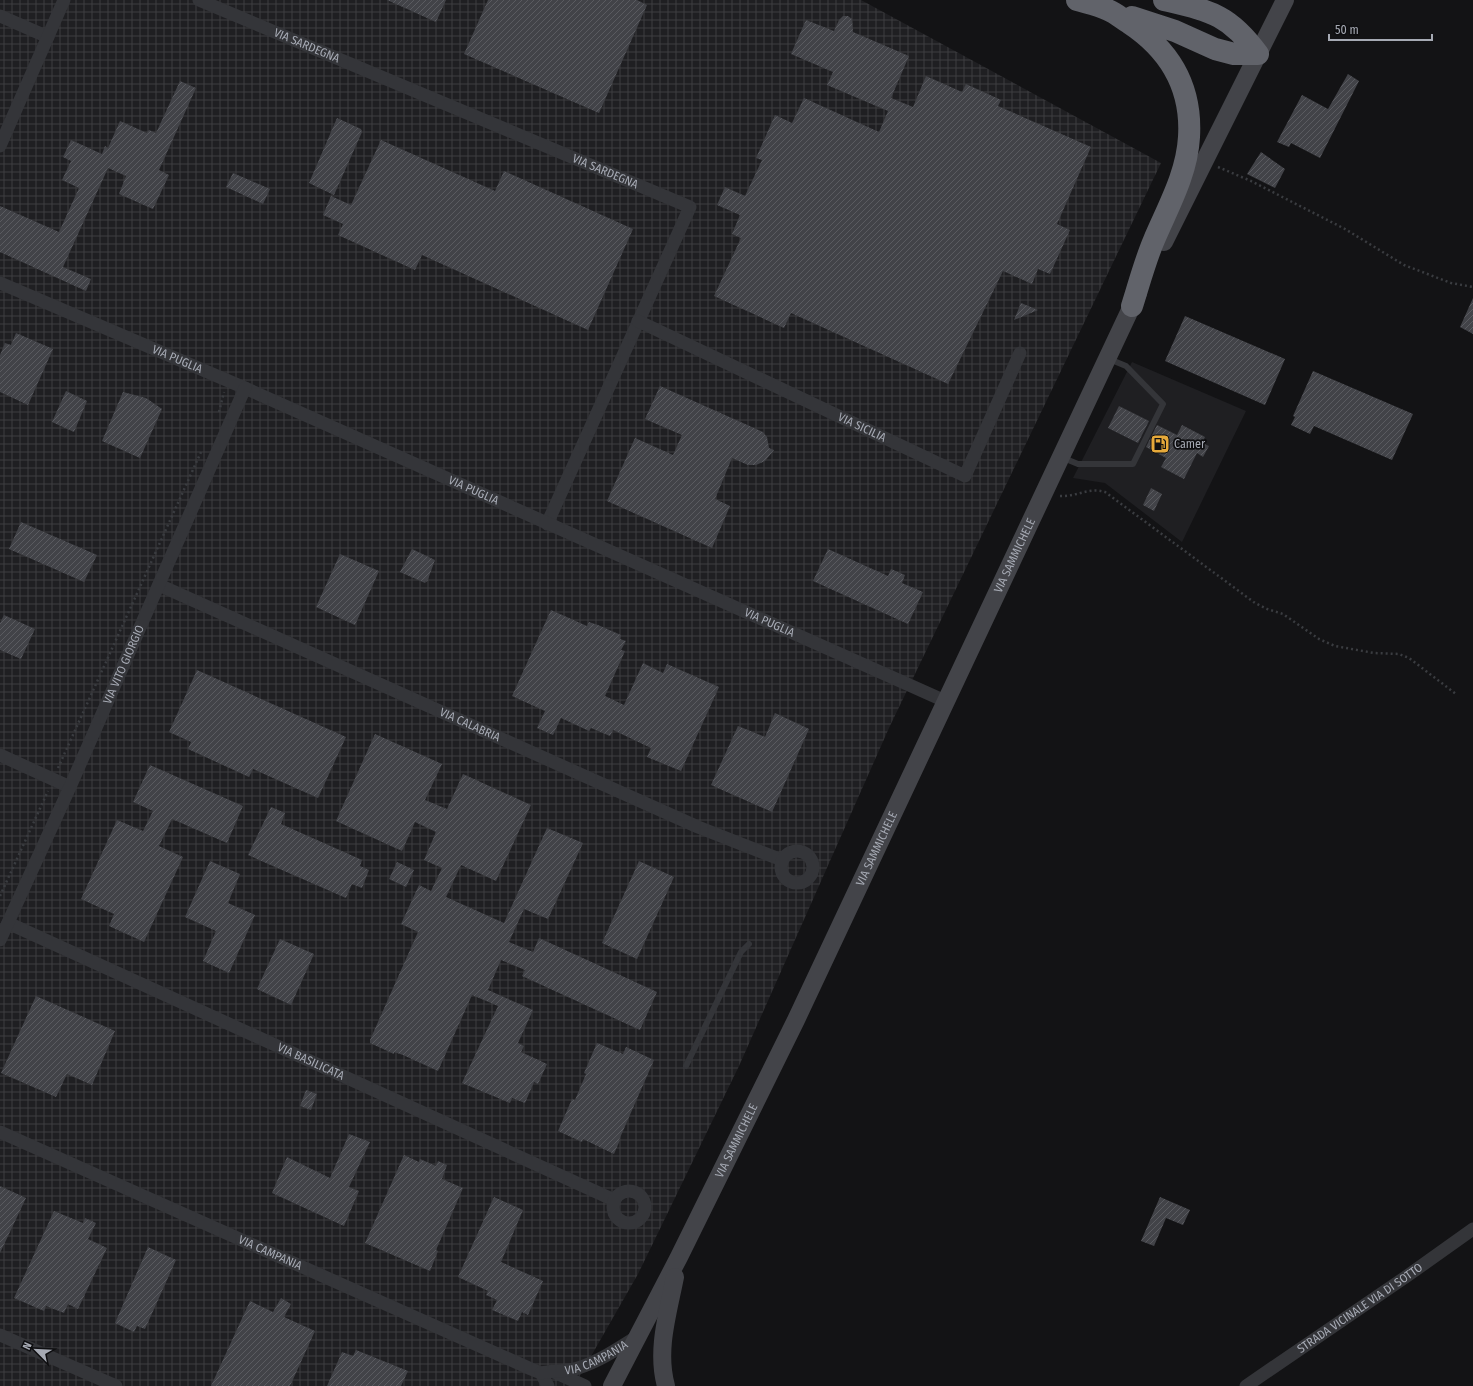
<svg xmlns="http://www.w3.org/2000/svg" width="1473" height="1386" viewBox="0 0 1473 1386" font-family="'Fira Sans Condensed',sans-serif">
  <defs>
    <pattern id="industrial-grid" width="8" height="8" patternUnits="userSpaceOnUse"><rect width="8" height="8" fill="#1f1f22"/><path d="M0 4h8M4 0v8" fill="none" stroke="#3d3d40"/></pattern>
    <pattern id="building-hatch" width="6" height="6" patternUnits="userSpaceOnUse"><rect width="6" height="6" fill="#424348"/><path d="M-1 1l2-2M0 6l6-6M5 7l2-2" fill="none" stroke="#5a5b60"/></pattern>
  </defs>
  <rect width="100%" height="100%" fill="#131315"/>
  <path fill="#1f1f22" d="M1132,362L1246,411L1182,542L1105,483L1073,478Z"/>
  <path fill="url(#industrial-grid)" d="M0,0H861L1161,163L889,728L739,1066L638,1274L574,1386H0Z"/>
  <path fill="url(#building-hatch)" d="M387,0H446L436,22Z
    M488,0H637L647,5L599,113L464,54Z
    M843,16H848L852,19L853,32L909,56L891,98L913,107L926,76L962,92L966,84L1001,100L998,106L1091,147L1057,224L1070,230L1050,274L1038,269L1032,284L1003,271L948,384L791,313L784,328L714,296L741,238L732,234L740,215L717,205L725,187L745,196L762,160L756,158L775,115L792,123L804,98L879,132L888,111L827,85L833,72L791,54L806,20L834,31L839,20Z
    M1348,74L1359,81L1320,158L1291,143L1289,147L1277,142L1302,95L1328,109Z
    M180,81L196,88L159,170L169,175L153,209L119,194L126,176L108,168L63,267L91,279L86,291L0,252V206L59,232L79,188L62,180L71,161L63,157L71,140L102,154L105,146L108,148L120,121L147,133L149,130L156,133Z
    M337,118L361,129L362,132L334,195L309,183Z
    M381,140L495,191L504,171L633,229L588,330L422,255L415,270L338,235L343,224L323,215L331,196L351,205Z
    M1261,152L1285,169L1275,188L1247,174Z
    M233,173L270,189L263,204L226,187Z
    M1473,298V334L1460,327Z
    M1021,303L1038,310L1014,320Z
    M1185,316L1285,359L1265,405L1165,361Z
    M16,333L53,349L28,405L0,392V355L5,343L11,345Z
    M1313,371L1413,414L1392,460L1314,426L1310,434L1291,425L1295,417L1293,416Z
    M660,386L763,432L767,437L769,448L774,450L765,461L756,465H748L732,458L715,499L730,506L712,548L607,501L635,438L673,455L682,435L645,419Z
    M66,391L87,401L74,432L52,422Z
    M123,392L146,398L162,409L140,458L102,441Z
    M1119,406L1149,421L1138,443L1108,428Z
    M1157,425L1177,435L1182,425L1205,437L1202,443L1209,446L1203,457L1197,453L1184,479L1161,467L1166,458L1146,447Z
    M1151,488L1162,494L1154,511L1143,505Z
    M21,522L97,555L84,582L9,549Z
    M412,549L435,560L427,582L426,581L425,583L400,572Z
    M828,549L888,576L891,569L905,575L902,583L923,592L908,624L813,581Z
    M340,554L379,571L355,625L316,607Z
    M551,610L587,626L589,622L598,625L621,635L620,639L626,641L621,650L625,651L605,696L624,705L643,663L663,673L667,664L719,687L681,771L647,757L651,748L613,730L610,736L591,728L589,731L561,718L553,735L537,728L545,711L512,696Z
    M4,615L35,629L21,659L0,650V623Z
    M197,670L346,737L318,798L253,769L249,777L188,749L191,742L169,732Z
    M775,713L809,729L772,812L711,785L738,726L765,737Z
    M375,734L442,764L425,800L447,809L463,774L531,805L496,881L461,865L446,897L504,923L547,828L583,843L548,919L524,909L509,942L533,952L539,938L657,992L640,1030L522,976L525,970L501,960L488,990L533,1010L518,1043L524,1046L521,1052L547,1064L538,1084L534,1082L525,1103L512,1098L510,1103L462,1083L498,1006L472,995L438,1071L403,1055L394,1052V1054L370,1043V1040L418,932L401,924L419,885L431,891L442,868L424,860L436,832L415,822L402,851L336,821Z
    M150,765L243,806L227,843L172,819L159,846L183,857L144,942L109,926L114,914L81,899L117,820L143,831L153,811L133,802Z
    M271,807L285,813L281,824L362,860L360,866L369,870L362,888L352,884L346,898L248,855Z
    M210,861L240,874L228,903L255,915L229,973L203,961L216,931L185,917Z
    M639,861L674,877L637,959L602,943Z
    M397,862L414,870L406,887L389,879Z
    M280,939L314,954L291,1005L257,989Z
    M36,996L115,1031L92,1085L67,1074L56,1097L1,1073Z
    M597,1043L623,1054L626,1047L654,1060L619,1140H620L614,1154L583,1139L582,1142L558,1131L572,1099L575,1100L586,1074L584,1073Z
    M306,1090L317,1094L311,1110L300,1106Z
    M349,1134L370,1142L349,1187L359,1191L344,1226L272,1193L287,1157L330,1178Z
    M404,1155L419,1162L420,1159L436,1166L438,1161L447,1165L442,1179L463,1188L436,1250L438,1251L430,1271L365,1243Z
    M0,1186L26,1198L0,1253Z
    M494,1197L523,1210L501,1262L543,1281L528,1315L522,1312L518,1321L492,1310L497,1300L486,1295L488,1291L458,1277Z
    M1160,1197L1190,1210L1183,1225L1166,1218L1154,1246L1141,1241Z
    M54,1211L83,1223L85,1218L96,1223L88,1239L107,1248L78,1309L68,1304L64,1313L46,1306L44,1311L14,1298Z
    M148,1247L176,1260L145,1329L137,1326L134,1332L115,1323Z
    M281,1298L291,1304L284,1317L315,1331L290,1386H211L250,1301L273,1312Z
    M356,1350L408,1371L401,1386H327L342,1352L353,1356Z"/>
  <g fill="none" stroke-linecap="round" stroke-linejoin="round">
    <path stroke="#3a3c40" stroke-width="2.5" stroke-dasharray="2 3" stroke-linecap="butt" d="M1218,167L1251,181L1345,229L1404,265L1451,283L1473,287
      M219,412L224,392
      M1060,496C1076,497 1089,487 1105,492L1255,603L1267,609L1283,614L1319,639L1335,646L1374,653L1399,654L1409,658L1456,694
      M58,768L201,452
      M0,896L48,791"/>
    <path stroke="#343539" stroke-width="6" d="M1061,457L1078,464H1133L1163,404L1126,366L1109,359
      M686,1066L741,952L749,944"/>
    <g stroke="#343539" stroke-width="13">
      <path id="s1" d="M199,0L690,207L547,524"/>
      <path d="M0,16L48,37"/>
      <path d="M0,146L64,0"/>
      <path id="s2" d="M0,283L245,388L945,701"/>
      <path id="s3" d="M638,321L965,476L1020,353"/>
      <path id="s4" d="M159,585L698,827L782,860"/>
      <path d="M0,755L70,787"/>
      <circle cx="797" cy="867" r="16"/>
      <path id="s5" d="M8,923L614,1200"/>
      <path id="s6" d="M0,940L70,787L245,388"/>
      <path id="s7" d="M0,1132L531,1369L541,1373L548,1386"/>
      <circle cx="629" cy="1207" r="16"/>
      <path d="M0,1335L116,1386"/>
      <path d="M552,1371L585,1386"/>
      <path id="s8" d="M541,1373C553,1370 566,1372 578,1368C600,1361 619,1348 638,1336"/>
      <path id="s9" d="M1246,1386L1407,1276L1473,1229"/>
    </g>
    <g stroke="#434449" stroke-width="18">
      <path d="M1164,242L1285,0"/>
      <path id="s10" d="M612,1386L679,1257L796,1020L1138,293"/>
      <path d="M666,1386C656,1350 668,1313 675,1277"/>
    </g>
    <path stroke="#61636a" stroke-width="22" d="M1077,0C1087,3 1098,5 1108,10C1116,13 1122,19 1129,23C1170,50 1192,87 1189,137C1187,174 1168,207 1154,240C1145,261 1139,284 1132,306
      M1164,0C1210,11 1229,14 1258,54
      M1132,17L1175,31L1215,49L1234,54H1258"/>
  </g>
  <defs>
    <symbol id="fuel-square" viewBox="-11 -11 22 22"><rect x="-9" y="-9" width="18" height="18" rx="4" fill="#e6a93a" stroke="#0e0e10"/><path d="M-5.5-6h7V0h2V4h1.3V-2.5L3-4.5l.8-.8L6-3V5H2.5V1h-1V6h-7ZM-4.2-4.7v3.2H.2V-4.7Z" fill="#111"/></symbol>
  </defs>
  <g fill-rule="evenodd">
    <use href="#fuel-square" x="1149" y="433" width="22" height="22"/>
  </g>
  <g text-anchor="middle" stroke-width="3.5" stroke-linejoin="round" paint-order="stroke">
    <g font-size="12" fill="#a6aab4" stroke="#0e0e10">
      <text dy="4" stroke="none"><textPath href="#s1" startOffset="117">VIA SARDEGNA</textPath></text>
      <text dy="4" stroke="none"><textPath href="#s1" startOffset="441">VIA SARDEGNA</textPath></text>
      <text dy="4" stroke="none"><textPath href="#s2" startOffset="193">VIA PUGLIA</textPath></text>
      <text dy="4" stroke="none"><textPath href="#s3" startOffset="248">VIA SICILIA</textPath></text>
      <text dy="4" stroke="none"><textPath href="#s2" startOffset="517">VIA PUGLIA</textPath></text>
      <text dy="4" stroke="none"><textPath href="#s10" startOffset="923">VIA SAMMICHELE</textPath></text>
      <text dy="4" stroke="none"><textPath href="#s2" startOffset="841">VIA PUGLIA</textPath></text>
      <text dy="4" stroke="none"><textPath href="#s6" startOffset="302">VIA VITO GIORGIO</textPath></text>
      <text dy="4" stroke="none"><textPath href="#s4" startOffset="341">VIA CALABRIA</textPath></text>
      <text dy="4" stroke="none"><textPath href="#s10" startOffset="599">VIA SAMMICHELE</textPath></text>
      <text dy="4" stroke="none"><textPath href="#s5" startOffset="333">VIA BASILICATA</textPath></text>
      <text dy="4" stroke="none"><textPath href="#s10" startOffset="275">VIA SAMMICHELE</textPath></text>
      <text dy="4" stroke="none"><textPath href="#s7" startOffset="296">VIA CAMPANIA</textPath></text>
      <text dy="4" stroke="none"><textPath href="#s9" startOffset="138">STRADA VICINALE VIA DI SOTTO</textPath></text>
      <text dy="4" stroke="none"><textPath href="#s8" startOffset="58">VIA CAMPANIA</textPath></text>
    </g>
    <g font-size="12" fill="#a6aab4" stroke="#0e0e10" text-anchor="start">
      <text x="1174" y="448">Camer</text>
    </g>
  </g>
  <g transform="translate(36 1350) rotate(294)" stroke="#0e0e10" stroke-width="3" paint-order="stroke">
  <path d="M0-3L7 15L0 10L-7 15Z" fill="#a6aab4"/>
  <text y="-6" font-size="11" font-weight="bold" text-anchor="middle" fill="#a6aab4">N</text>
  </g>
  <path d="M1329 34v6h103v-6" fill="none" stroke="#a6aab4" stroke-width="2"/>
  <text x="1335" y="34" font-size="12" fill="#a6aab4" stroke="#0e0e10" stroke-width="3" paint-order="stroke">50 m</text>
</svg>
